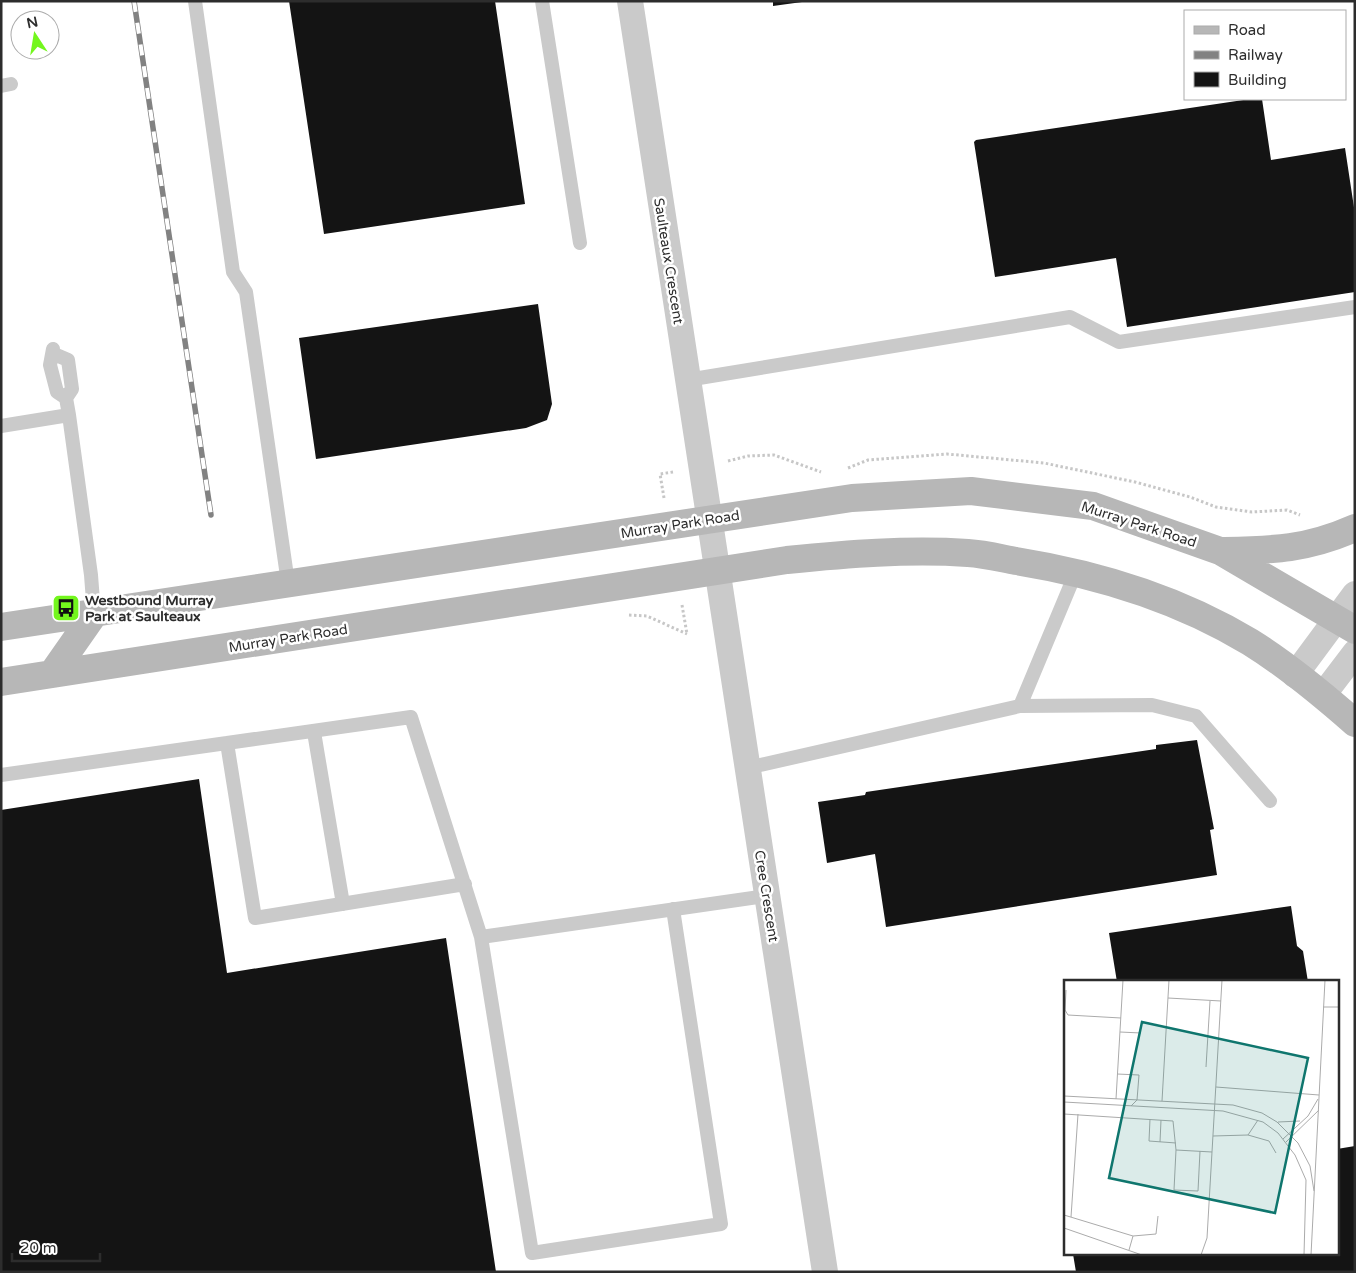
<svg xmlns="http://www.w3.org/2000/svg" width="1356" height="1273" viewBox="0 0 1356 1273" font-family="'Varela Round',sans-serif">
  <rect width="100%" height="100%" fill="#fff"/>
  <path fill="#141414" d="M289,1H495L525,204L324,234Z
    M773,1H802V2L773,6Z
    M1250,99H1262L1271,160L1345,148L1355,214V292L1127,327L1116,258L995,277L974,142L976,140Z
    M538,304L552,404L547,420L526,428L316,459L299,338Z
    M1197,740L1214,829L1210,830L1217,875L886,927L875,854L827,863L818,802L865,795L866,792L1156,749V745Z
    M199,779L227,973L446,938L496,1272H1V810Z
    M1291,906L1297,946L1303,951L1308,982H1117L1109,933Z
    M1355,1146V1272H1076L1073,1254H1337V1149Z"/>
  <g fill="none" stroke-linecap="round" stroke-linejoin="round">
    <path stroke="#c7c7c7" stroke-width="3" stroke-dasharray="2.5 2.5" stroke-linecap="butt" d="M728,461L748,456L774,455L821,472
      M848,468L868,460L947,454L1044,463L1135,482L1190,497L1216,507L1252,512L1287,510L1300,515
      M664,498L660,474L673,472
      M682,605L687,634
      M629,615L647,616L687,634"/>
    <path stroke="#cacaca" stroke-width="14" d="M195,1L233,272L246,292L288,583
      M542,1L580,243
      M1,86L11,84
      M53,349L50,365L57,392L66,398L69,415
      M54,354L68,360L72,389L66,398
      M687,380L1070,317L1119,342L1355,307
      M1,426L69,415L91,575L94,614
      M1020,706L1152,705L1196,716L1270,801
      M314,732L343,904
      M227,743L255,918L465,884
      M747,768L1020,706L1076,572
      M1,775L411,717L481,937L532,1253L721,1224L673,909
      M481,937L766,896"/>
    <path stroke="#cacaca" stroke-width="26" d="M630,1L825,1272
      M1295,675L1355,594
      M1323,695L1355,653"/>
    <path stroke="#b7b7b7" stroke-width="28" d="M1220,551C1272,550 1305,550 1355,528
      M1,627L852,498L971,491L1093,506L1220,551L1355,630
      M52,674L94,614
      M1,682L787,560C847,554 907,549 968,553C984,554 1000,558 1016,561C1097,574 1179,599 1250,642C1287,665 1322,694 1355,723"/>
    <defs>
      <path id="rail" d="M134,1L211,515"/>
    </defs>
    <use href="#rail" stroke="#828282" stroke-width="5.5"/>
    <use href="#rail" stroke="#fff" stroke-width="4" stroke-dasharray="11" stroke-linecap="butt"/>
  </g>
  <defs>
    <symbol id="bus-square" viewBox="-11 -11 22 22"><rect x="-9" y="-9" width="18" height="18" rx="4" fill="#73f61d" stroke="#fff"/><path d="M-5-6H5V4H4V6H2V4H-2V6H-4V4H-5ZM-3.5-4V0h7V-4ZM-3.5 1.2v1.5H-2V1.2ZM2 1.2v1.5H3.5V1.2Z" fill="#111"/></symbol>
  </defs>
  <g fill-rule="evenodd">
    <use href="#bus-square" x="50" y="592" width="32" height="32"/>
  </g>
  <g text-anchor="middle" stroke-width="5" stroke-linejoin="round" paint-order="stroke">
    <g font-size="14" fill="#2d2d2d" stroke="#fff">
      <text transform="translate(669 261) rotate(81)" y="5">Saulteaux Crescent</text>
      <text transform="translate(680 524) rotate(-9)" y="5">Murray Park Road</text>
      <text transform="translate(1139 524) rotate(18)" y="5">Murray Park Road</text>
      <text transform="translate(288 638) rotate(-9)" y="5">Murray Park Road</text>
      <text transform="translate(767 896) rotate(81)" y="5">Cree Crescent</text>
    </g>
    <g font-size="14" font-weight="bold" fill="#2d2d2d" stroke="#fff" text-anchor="start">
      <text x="85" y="605">Westbound Murray<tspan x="85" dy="16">Park at Saulteaux</tspan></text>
    </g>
  </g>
  <g transform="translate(1064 980)">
    <rect width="275" height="275" fill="#fff"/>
    <path fill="none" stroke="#ababab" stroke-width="1" d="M2,10L1,30L4,35L57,38M104,18L157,21M259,27H275M56,52L77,53M142,87L146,21M53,94L75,95L73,120L67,126M152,107L255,115M0,116L169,125L198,133L213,142L234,163L246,186L250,211M52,119L59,0M98,121L105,0M0,122L159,131L199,142L214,153L231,175L242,200L240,275M0,134L109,141L112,170L110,210L134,211L136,171M86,139L85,161L112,163M214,142L236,141M184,155L205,161L212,173M149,156L184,155L194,140M219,159L244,136L254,119M96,162L97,140M222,162L255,130M112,170L148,172M0,235L69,256L65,270M7,237L14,134M0,248L78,275M69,256L92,254L94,236M137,275L143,258L158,0M247,275L261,0"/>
    <path fill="#0f766e" fill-opacity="0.15" stroke="#0f766e" stroke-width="2.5" d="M78,42L244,78L211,233L45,198Z"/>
    <rect width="275" height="275" fill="none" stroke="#2d2d2d" stroke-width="2.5"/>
  </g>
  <rect width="1356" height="1273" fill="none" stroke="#2d2d2d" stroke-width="5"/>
  <rect x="1184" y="10" width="162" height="90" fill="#ffffff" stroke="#ababab"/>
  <rect x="1194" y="26" width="25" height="8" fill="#b7b7b7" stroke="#ababab"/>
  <text x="1228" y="35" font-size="15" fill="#2d2d2d">Road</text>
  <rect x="1194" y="51" width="25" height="8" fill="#828282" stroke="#ababab"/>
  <text x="1228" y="60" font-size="15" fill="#2d2d2d">Railway</text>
  <rect x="1194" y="72" width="25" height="15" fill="#141414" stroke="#ababab"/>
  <text x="1228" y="85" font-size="15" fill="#2d2d2d">Building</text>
  <g transform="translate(35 35) rotate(348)"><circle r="24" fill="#ffffff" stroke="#ababab"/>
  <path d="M0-4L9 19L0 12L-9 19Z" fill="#73f61d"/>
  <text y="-8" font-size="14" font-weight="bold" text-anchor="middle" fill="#2d2d2d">N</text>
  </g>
  <path d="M12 1253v8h88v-8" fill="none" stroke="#2d2d2d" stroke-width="2.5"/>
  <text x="20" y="1253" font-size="15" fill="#2d2d2d" stroke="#ffffff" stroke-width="4" paint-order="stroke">20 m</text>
</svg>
